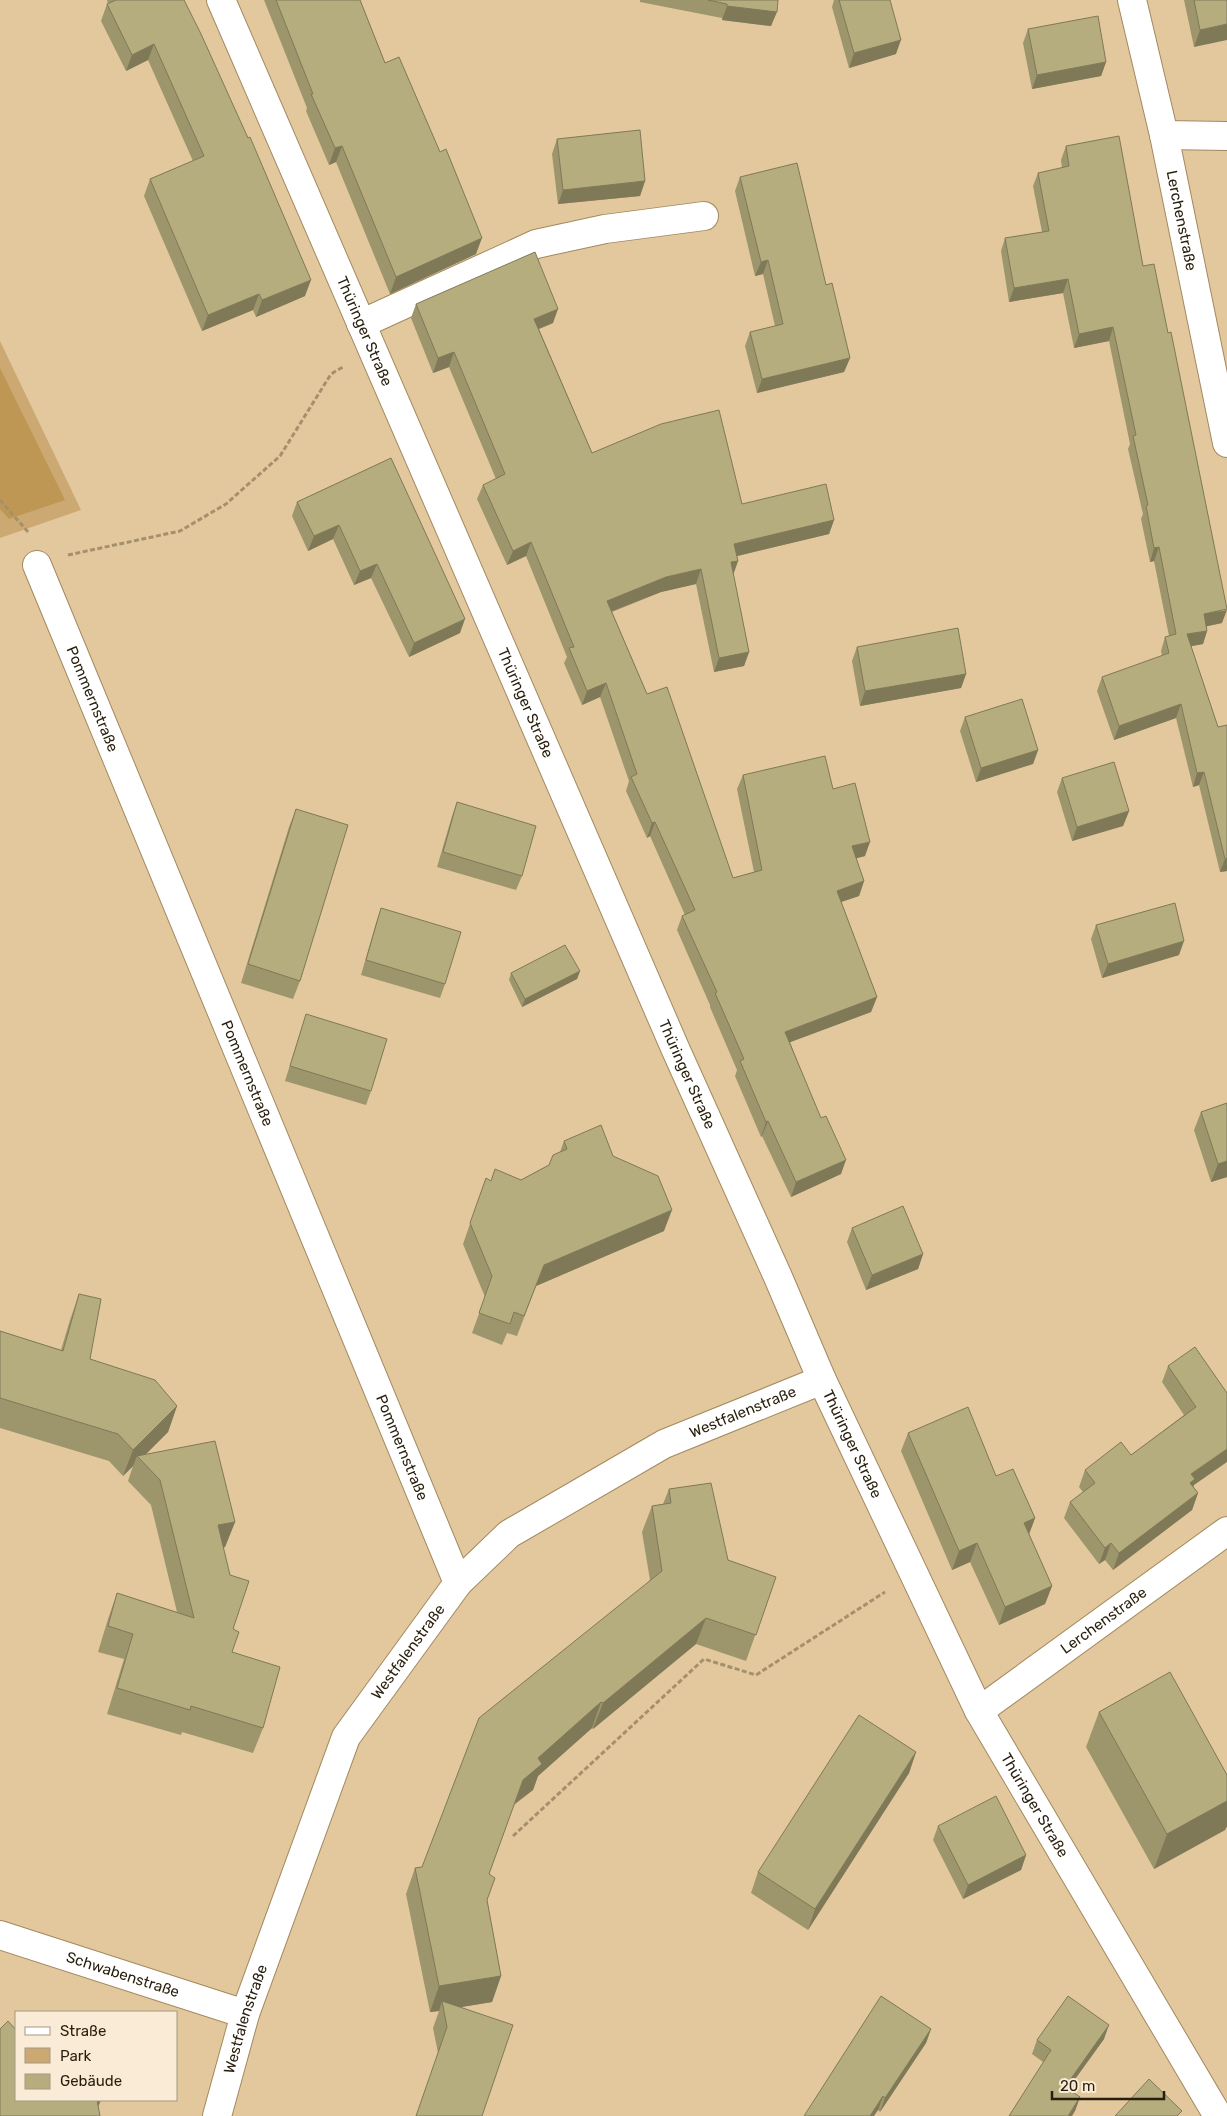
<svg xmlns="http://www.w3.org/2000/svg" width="1227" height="2116" viewBox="0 0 1227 2116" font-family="Rubik,sans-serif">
  <rect width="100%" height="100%" fill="#e3c89d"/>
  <path fill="#cca972" d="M0,341L81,510L0,538Z"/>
  <path fill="#bf9754" d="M0,368L65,500L9,519L0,509Z"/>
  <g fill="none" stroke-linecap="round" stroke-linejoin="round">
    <defs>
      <g id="minor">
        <path id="s1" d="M221,0L675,1048L778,1277L822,1380L979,1711L1218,2116"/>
        <path id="s2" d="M1132,0L1164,135L1227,443"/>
        <path d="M1164,135L1227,136"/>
        <path d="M361,324L536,244L605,229L704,216"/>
        <path id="s3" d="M37,565L458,1583"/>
        <path id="s4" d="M979,1711L1227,1531"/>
        <path id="s5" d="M0,1935L245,2014"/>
        <path id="s6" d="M217,2116L245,2014L346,1737L458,1583L509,1534L664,1444L822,1380"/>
      </g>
    </defs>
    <use href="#minor" stroke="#a38960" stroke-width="30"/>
    <path stroke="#a5906d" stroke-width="3" stroke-dasharray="5 2.5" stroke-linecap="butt" d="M0,500L29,533
      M68,555L180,531L226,504L280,456L331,374L343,367
      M513,1836L704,1659L756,1675L885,1592"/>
    <use href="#minor" stroke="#fff" stroke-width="28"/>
  </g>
  <path fill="#9d956c" d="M107,0H184L305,296L256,317L253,310L202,331L144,196L150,179L193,161L148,60L126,71L101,21L107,4H108Z
    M264,0H360L385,63L476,254L390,294L336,162L329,165L306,111L307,108L278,35Z
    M640,0H778L771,26L722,20V18L640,2Z
    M834,0H890L896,54L849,68L832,7Z
    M1184,0H1227L1194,47Z
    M1028,29L1106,62L1101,76L1032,89L1023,43Z
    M557,139L645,181L640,196L558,204L552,154Z
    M1066,146L1143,266L1222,623L1207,626V631L1203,644L1191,646L1218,727L1227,725V871L1220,872L1199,785L1193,787L1176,718L1114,740L1097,691L1102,677L1162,656L1161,651L1165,637L1169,636L1154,561L1150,562L1141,519L1143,514L1128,449L1130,444L1109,341L1074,348L1063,293L1009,302L1001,251L1005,238L1042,232L1033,186L1038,173L1062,168L1061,160Z
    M740,177L826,285L850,358L844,372L757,393L745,346L750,332L775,326L763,274L755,276L735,191Z
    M416,304L553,323L539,329L592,453L742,504L834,520L829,534L737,556L738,561L733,575L749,652L744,666L714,672L696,584L661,592L612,612L647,694L733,878L754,872L737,789L743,775L833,789L865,856L856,858L864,881L859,896L841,902L877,997L871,1012L790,1042L841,1174L791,1197L762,1136L761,1137L735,1076L737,1070L710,1007V1005L677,930L682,916L685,915L650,836L647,838L626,791L629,781L600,697L582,705L564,663L567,657L526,556L507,565L477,499L483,485L496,479L449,367L433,373L411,318Z
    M391,458L460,633L409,657L371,578L354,585L333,539L308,551L292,516L297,502Z
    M857,647L966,674L961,688L860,706L852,661Z
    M965,717L1038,750L1033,764L976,782L960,731Z
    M1062,778L1129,811L1123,826L1072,841L1057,792Z
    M457,802L522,876L516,890L437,867L452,816Z
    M296,809L300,981L293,999L241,983L289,827Z
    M381,908L445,984L440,998L361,975L376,923Z
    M1096,925L1179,955L1102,978L1091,939Z
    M580,971L577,979L522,1007L509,980L511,973Z
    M306,1014L371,1091L366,1105L285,1081Z
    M1201,1112L1227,1177L1211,1182L1194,1130Z
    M564,1141L613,1156L664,1231L536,1286L517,1336L507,1333L502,1345L472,1333L485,1297L463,1244L486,1178L491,1181L521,1180L549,1165L560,1152Z
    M852,1228L923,1254L918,1269L866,1290L847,1242Z
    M79,1294L90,1359L177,1406L168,1432L146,1454L235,1522L225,1547L223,1548L233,1629L232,1652L263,1728L253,1753L182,1732L181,1735L107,1714L124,1659L98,1652L108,1619L117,1593L177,1612L151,1505L128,1481L133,1466L123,1476L109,1461L0,1428V1331L61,1350L70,1320Z
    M1168,1366L1227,1393L1193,1486L1198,1493L1192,1510L1113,1570L1105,1560L1099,1564L1064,1518L1070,1502L1083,1492L1079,1487L1085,1470L1131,1455L1184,1415L1162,1382Z
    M908,1433L996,1476L1035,1518L1029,1534L1052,1586L1045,1604L999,1625L970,1562L952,1570L901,1451Z
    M669,1489L728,1560L776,1577L746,1661L696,1644L593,1729L592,1728L538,1776L533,1790L514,1805L489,1874L487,1900L501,1976L492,2002L460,2007L438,2053L433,2028L439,2011L430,2012L406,1894L415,1868L422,1867L650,1580L642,1532L652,1506L663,1504Z
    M1099,1712L1227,1775V1826L1225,1830L1154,1869L1086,1747Z
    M916,1752L909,1773L808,1930L751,1893L758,1872Z
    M938,1826L1026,1855L1021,1870L963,1899L933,1840Z
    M881,1996L931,2029L926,2043L880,2112L878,2110Z
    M1104,2039L1068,2089L1080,2097L1075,2111L1043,2062L1032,2054L1037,2040Z"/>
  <path fill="#7f7958" d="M727,6L777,12L771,26L722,20Z
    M1227,24V40L1194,47L1200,30Z
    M901,40L896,54L849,68L854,53Z
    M154,44L148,60L126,71L132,55Z
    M1106,62L1101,76L1032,89L1037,75Z
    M342,146L336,162L329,165L335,148Z
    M645,181L640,196L558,204L563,190Z
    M482,238L476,254L390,294L396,277Z
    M768,260L763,274L755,276L761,262Z
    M1068,279L1063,293L1009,302L1014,288Z
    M311,280L305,296L256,317L262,300Z
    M259,294L253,310L202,331L208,315Z
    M558,309L553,323L529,333L534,319Z
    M1113,327L1109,341L1074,348L1079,334Z
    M454,352L449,367L433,373L438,358Z
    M850,358L844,372L757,393L762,379Z
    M834,520L829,534L729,558L734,544Z
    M339,525L333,539L308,551L314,536Z
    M531,542L526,556L507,565L513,551Z
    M1159,547L1154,561L1150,562L1154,548Z
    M738,561L733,575L731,562Z
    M377,564L371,578L354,585L360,571Z
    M701,569L696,584L661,592L602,615L607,601L666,577Z
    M1227,610L1222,623L1199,628L1204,614Z
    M465,619L460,633L409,657L414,643Z
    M1207,631L1203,644L1182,648L1187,634Z
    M749,652L744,666L714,672L719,658Z
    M966,674L961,688L860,706L865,691Z
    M606,683L600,697L582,705L587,691Z
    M1181,704L1176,718L1114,740L1119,726Z
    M1038,750L1033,764L976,782L981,768Z
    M1204,772L1199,785L1193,787L1197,773Z
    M1129,811L1123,826L1072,841L1077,827Z
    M655,822L650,836L647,838L652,823Z
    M870,842L865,856L847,861L852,846Z
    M1227,858V871L1220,872L1225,859Z
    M864,881L859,896L832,905L837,891Z
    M1184,941L1179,955L1102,978L1108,964Z
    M580,971L577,979L522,1007L525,999Z
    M877,997L871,1012L780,1046L785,1032Z
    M768,1121L762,1136L761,1137L766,1122Z
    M846,1160L841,1174L791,1197L796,1182Z
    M1227,1161V1177L1211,1182L1218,1164Z
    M672,1210L664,1231L536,1286L517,1336L544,1265Z
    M923,1254L918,1269L866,1290L872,1275Z
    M177,1406L168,1432L141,1459L137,1456L133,1466L123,1476L133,1450Z
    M1227,1449V1462L1194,1485L1189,1496L1191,1474Z
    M1198,1493L1192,1510L1113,1570L1119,1553Z
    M1035,1518L1028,1537L1024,1523Z
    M235,1522L225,1547L209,1551L218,1525Z
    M977,1543L970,1562L952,1570L959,1551Z
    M1111,1543L1105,1560L1099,1564L1105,1548Z
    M1052,1586L1045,1604L999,1625L1005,1607Z
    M706,1618L696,1644L593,1729L603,1703Z
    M601,1702L592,1728L538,1776L533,1790L513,1805L523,1780L538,1758Z
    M916,1752L909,1773L808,1930L815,1909Z
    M1227,1801V1826L1225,1830L1154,1869L1167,1834Z
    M1026,1855L1021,1870L963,1899L968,1885Z
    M501,1976L492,2002L444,2010L442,2001L439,2011L430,2012L439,1986Z
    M1109,2025L1104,2039L1059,2101L1065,2087Z
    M931,2029L926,2043L880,2112L885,2098Z
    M883,2096L878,2110L874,2116H870Z
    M1080,2097L1075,2111L1072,2116H1068Z
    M94,2100H101L96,2112Z"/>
  <path fill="#b6ad7e" stroke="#7f7958" d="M116,0H184L201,34L248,138L250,137L311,280L262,300L259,294L208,315L150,179L204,156L154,44L132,55L107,4Z
    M276,0H360L385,63L399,57L440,152L446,149L482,238L396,277L342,146L335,148L311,94H313Z
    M708,0H778L777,12L727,6V4Z
    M839,0H890L901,40L854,53Z
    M1194,0H1227V24L1200,30Z
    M1098,16L1106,62L1037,75L1028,29Z
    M640,130L645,181L563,190L557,139Z
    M1119,136L1143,266L1154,264L1168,333L1171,332L1227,609L1204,614L1207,631L1187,634L1218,727L1227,725V858L1225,859L1204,772L1197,773L1181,704L1119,726L1102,677L1169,653L1165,637L1176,634L1159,547L1154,548L1146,506L1148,505L1133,436L1136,435L1113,327L1079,334L1068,279L1014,288L1005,238L1049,231L1038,173L1069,166L1066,146Z
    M797,163L826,285L832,283L850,358L762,379L750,332L783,324L768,260L761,262L740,177Z
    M535,252L558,309L534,319L592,453L661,424L719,410L742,504L826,484L834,520L734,544L738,561L731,562L749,652L719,658L701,569L666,577L607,601L647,694L667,687L733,878L762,870L743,775L825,756L833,789L855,783L870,842L852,846L864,881L837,891L877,997L785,1032L821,1118L826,1116L846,1160L796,1182L768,1121L766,1122L740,1061L744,1059L715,993L717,992L682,916L695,910L655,822L652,823L631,777L637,774L606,683L587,691L569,648L574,647L531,542L513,551L483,485L505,474L454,352L438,358L416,304Z
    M391,458L465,619L414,643L377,564L360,571L339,525L314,536L297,502Z
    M958,628L966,674L865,691L857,647Z
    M1022,699L1038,750L981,768L965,717Z
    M1114,762L1129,811L1077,827L1062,778Z
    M457,802L536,826L522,876L443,852Z
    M296,809L348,825L300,981L248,964Z
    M1175,903L1184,941L1108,964L1096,925Z
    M381,908L461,932L445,984L366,960Z
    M565,945L580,971L525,999L511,973Z
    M306,1014L387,1039L371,1091L290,1066Z
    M1227,1103V1161L1218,1164L1201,1112Z
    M601,1125L613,1156L658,1176L672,1210L544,1265L524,1316L514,1312L510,1324L479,1313L492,1276L470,1223L486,1178L491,1181L495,1169L521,1180L549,1165L553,1155L567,1149L564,1141Z
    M903,1206L923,1254L872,1275L852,1228Z
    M79,1294L101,1299L90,1359L155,1380L177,1406L133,1450L118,1434L0,1398V1331L63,1351Z
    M1195,1347L1227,1393V1449L1191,1474L1195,1479L1190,1483L1198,1493L1119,1553L1111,1543L1105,1548L1070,1502L1095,1483L1085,1470L1121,1442L1131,1455L1196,1407L1168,1366Z
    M968,1407L996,1476L1013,1469L1035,1518L1024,1523L1052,1586L1005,1607L977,1543L959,1551L908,1433Z
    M215,1441L235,1522L218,1525L230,1575L249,1581L233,1629L239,1632L232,1652L280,1667L263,1728L191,1706L190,1710L117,1688L133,1634L108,1626L117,1593L194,1618L160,1480L137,1456Z
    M711,1483L728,1560L776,1577L756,1635L706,1618L603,1703L601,1702L538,1758L542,1764L523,1780L489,1874L495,1878L487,1900L501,1976L439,1986L415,1868L422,1867L479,1718L662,1571L652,1506L671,1503L669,1489Z
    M1170,1672L1227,1775V1801L1167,1834L1099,1712Z
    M859,1715L916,1752L815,1909L758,1872Z
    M996,1796L1026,1855L968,1885L938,1826Z
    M881,1996L931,2029L885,2098L883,2096L870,2116H804Z
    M1068,1996L1109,2025L1065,2087L1080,2097L1068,2116H1009L1051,2050L1037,2040Z
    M442,2001L513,2025L482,2116H416L447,2027Z
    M8,2021L16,2030V2100H97L100,2116H0V2029Z
    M1149,2079L1182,2111L1177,2116H1115Z"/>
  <g text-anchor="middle" stroke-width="4" stroke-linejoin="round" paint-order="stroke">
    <g font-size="15" fill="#281e0d" stroke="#f9ebd5">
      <text dy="5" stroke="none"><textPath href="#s2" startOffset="226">Lerchenstraße</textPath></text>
      <text dy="5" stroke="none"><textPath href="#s1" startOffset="361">Thüringer Straße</textPath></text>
      <text dy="5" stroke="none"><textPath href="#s3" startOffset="145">Pommernstraße</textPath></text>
      <text dy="5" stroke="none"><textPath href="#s1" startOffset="766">Thüringer Straße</textPath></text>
      <text dy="5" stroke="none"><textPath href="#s3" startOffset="550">Pommernstraße</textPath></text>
      <text dy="5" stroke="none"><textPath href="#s1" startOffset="1171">Thüringer Straße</textPath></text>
      <text dy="5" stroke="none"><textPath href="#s6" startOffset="926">Westfalenstraße</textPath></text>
      <text dy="5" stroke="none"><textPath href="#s1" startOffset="1576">Thüringer Straße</textPath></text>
      <text dy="5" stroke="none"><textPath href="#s3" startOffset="955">Pommernstraße</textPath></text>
      <text dy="5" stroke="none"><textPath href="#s4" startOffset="154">Lerchenstraße</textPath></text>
      <text dy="5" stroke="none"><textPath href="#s6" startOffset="506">Westfalenstraße</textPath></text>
      <text dy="5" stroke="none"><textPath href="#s1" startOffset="1981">Thüringer Straße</textPath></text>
      <text dy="5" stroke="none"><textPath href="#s5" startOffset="129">Schwabenstraße</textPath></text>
      <text dy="5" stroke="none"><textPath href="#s6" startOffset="101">Westfalenstraße</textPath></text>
    </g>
  </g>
  <rect x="15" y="2011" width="162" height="90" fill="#f9ebd5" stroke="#a59985"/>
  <rect x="25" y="2027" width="25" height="8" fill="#ffffff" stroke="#a59985"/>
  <text x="60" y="2036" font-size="15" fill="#281e0d">Straße</text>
  <rect x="25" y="2048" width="25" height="15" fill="#cca972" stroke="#a59985"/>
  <text x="60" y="2061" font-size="15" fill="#281e0d">Park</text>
  <rect x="25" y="2074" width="25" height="15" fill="#b6ad7e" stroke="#a59985"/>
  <text x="60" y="2086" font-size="15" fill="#281e0d">Gebäude</text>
  <path d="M1052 2091v8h112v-8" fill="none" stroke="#281e0d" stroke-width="2.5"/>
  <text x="1060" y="2091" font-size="15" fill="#281e0d" stroke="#f9ebd5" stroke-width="4" paint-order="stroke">20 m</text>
</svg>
